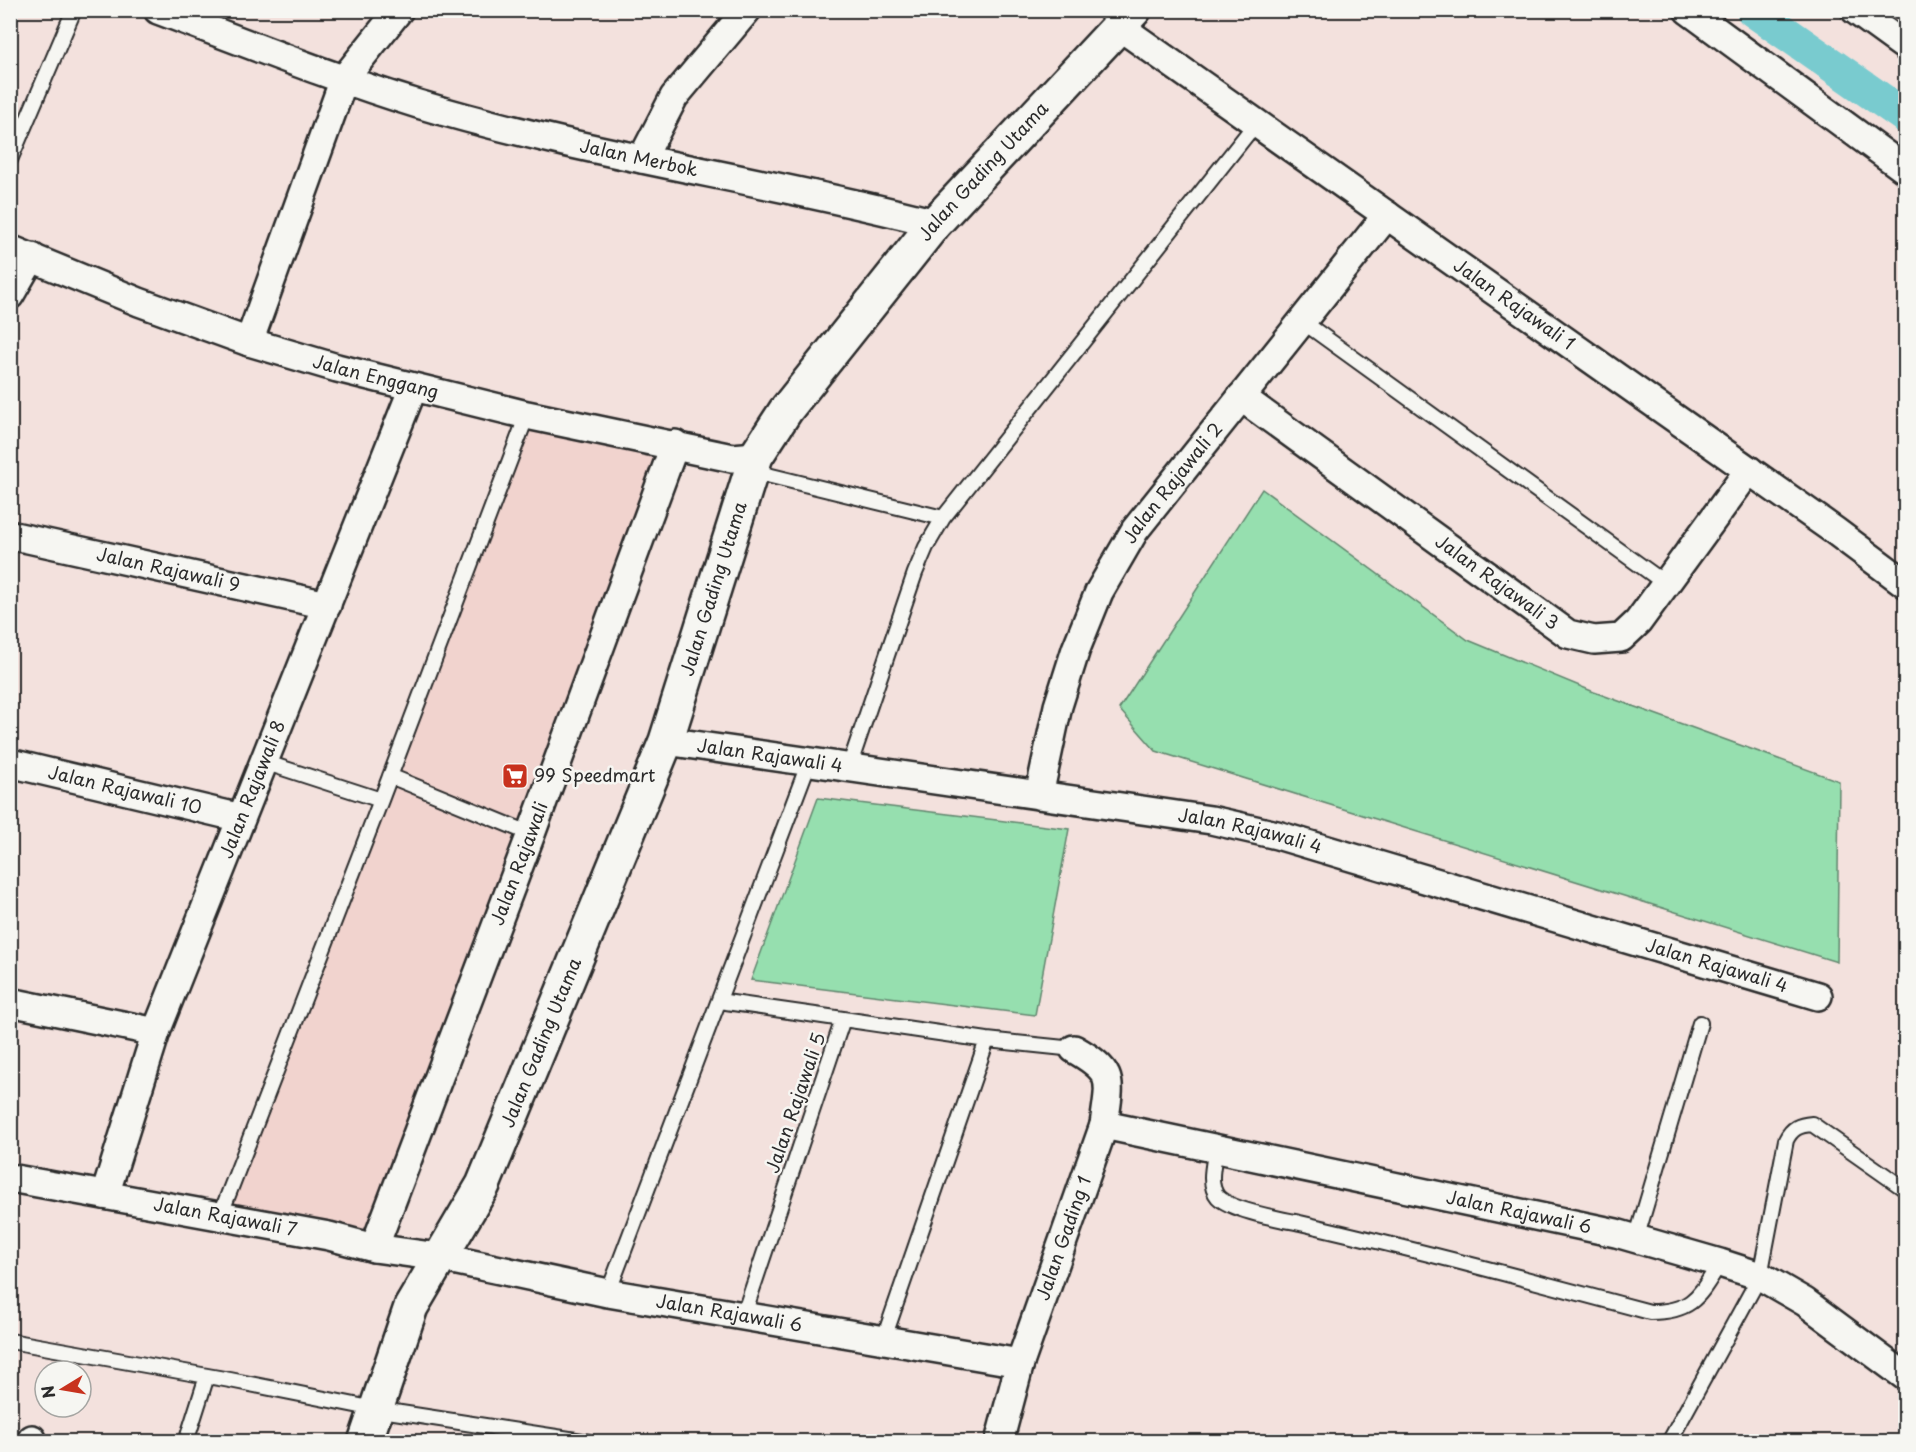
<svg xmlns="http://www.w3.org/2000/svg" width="1916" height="1452" viewBox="0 0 1916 1452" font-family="'Playpen Sans',sans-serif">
  <rect width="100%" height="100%" fill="#f3e1dd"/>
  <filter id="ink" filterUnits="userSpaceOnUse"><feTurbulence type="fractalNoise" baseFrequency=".0167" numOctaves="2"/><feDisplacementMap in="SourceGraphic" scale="12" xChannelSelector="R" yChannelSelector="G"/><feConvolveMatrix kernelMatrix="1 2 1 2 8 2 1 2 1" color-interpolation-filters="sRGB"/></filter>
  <g filter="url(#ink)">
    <path fill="#f1d3ce" d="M525,404L692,437L380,1260L209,1226Z"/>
    <path fill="#96dfaf" stroke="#60856d" stroke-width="1.5" d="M1262,489L1468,640L1594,692L1839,781L1837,962L1156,751L1119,709Z
      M818,798L1069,829L1035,1015L751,980Z"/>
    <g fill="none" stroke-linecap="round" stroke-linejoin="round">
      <path stroke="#79cbcf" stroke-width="34" d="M1753,10L1906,117"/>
      <defs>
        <path id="lane" d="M10,160L74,10
          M1302,321L1666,584
          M751,471L943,518
          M264,762L381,800
          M849,767L915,573L926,547L943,518L1256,123
          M390,776L531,834
          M719,1001L843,1019
          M1216,1148C1214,1163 1207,1184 1218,1197C1232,1211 1281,1219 1300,1223C1418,1250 1534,1281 1650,1312C1693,1312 1699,1296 1720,1263
          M220,1216L381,800L527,415
          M1636,1239L1700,1023
          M608,1293L809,762
          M743,1317L843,1019L987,1040L1074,1049
          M10,1341L230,1380L375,1409L589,1442
          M883,1341L987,1040
          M186,1442L207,1376
          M1669,1442L1760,1276L1786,1140C1792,1128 1799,1125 1812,1124L1906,1190"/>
        <g id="street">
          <path id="s1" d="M158,10C244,42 330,77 418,104C588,155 764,179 935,223"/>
          <path d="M1688,10L1906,170"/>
          <path d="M1855,10L1906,47"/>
          <path id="s2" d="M1120,27L1835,531L1906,584"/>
          <path d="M642,159L674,97L747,10"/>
          <path id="s3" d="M10,249L139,302L249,342L337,368L527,415L732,458L756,456"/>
          <path d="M10,295L32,257"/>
          <path d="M249,342L344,79L399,10"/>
          <path id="s4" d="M1241,397L1568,634L1594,640L1621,638L1638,622L1749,470"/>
          <path id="s5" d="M10,535L327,605"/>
          <path id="s6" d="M666,741L1211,820L1277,835L1818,996"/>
          <path id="s7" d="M10,763L241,818"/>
          <path id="s8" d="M1039,795L1058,706L1076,649L1099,592L1135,530L1387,215"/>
          <path d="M10,1002L156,1032"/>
          <path id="s9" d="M1104,1125L1616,1233L1720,1263L1760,1276L1805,1302L1906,1377"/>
          <path id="s10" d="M10,1178L329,1236L374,1248L439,1257L608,1293L1020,1363"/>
          <path id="s11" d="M105,1195L156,1032L413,388"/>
          <path id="s12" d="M374,1248L531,834L675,444"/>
          <path d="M31,1442L32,1439"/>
          <path id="s13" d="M999,1442L1020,1363L1104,1125C1110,1080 1116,1073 1074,1049"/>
        </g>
        <g id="secondary">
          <path id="s14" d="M365,1442L411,1307L483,1185L666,741L756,456L786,410L935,223L1134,10"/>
        </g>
      </defs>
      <use href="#lane" stroke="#2b2b2b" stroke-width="18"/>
      <use href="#street" stroke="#2b2b2b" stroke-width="32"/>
      <use href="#secondary" stroke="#2b2b2b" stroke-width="38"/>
      <use href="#lane" stroke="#f6f6f2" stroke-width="14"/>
      <use href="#street" stroke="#f6f6f2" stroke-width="27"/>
      <use href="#secondary" stroke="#f6f6f2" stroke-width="33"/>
    </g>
  </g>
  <defs>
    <symbol id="supermarket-square" viewBox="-11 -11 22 22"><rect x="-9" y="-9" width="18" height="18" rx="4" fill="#c8321e" stroke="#f6f6f2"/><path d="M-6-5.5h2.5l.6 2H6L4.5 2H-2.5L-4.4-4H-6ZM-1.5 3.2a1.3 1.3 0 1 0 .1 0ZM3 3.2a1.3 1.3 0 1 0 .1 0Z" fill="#fff"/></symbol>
  </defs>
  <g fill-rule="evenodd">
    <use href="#supermarket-square" x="500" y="761" width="30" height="30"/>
  </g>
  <g text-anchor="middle" stroke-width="5" stroke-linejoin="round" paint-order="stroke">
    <g font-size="18" fill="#2b2b2b" stroke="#f6f6f2">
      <text dy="6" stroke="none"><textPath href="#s1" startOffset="504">Jalan Merbok</textPath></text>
      <text dy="6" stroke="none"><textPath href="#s14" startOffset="1428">Jalan Gading Utama</textPath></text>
      <text dy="6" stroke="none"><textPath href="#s2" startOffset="482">Jalan Rajawali 1</textPath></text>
      <text dy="6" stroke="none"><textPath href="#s3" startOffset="388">Jalan Enggang</textPath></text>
      <text dy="6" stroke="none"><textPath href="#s8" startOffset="344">Jalan Rajawali 2</textPath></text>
      <text dy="6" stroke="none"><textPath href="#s5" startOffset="162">Jalan Rajawali 9</textPath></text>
      <text dy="6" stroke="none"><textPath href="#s4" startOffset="316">Jalan Rajawali 3</textPath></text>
      <text dy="6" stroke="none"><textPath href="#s14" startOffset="924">Jalan Gading Utama</textPath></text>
      <text dy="6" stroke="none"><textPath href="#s6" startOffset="105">Jalan Rajawali 4</textPath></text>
      <text dy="6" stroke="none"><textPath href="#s11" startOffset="432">Jalan Rajawali 8</textPath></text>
      <text dy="6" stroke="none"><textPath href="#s7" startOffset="118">Jalan Rajawali 10</textPath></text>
      <text dy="6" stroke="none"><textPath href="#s6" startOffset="591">Jalan Rajawali 4</textPath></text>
      <text dy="6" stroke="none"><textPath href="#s12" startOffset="411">Jalan Rajawali</textPath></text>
      <text dy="6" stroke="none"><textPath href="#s6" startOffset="1077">Jalan Rajawali 4</textPath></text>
      <text dy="6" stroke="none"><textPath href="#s14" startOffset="438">Jalan Gading Utama</textPath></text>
      <text transform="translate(796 1103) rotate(-71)" y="6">Jalan Rajawali 5</text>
      <text dy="6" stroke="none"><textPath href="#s9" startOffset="424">Jalan Rajawali 6</textPath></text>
      <text dy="6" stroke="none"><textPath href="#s10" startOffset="219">Jalan Rajawali 7</textPath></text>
      <text dy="6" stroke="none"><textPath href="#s13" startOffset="214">Jalan Gading 1</textPath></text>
      <text dy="6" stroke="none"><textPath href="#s10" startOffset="732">Jalan Rajawali 6</textPath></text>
    </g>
    <g font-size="18" fill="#2b2b2b" stroke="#f6f6f2" text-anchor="start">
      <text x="534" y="782">99 Speedmart</text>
    </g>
  </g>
  <rect width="1916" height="1452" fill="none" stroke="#f6f6f2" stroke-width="36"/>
  <rect x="18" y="18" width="1880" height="1416" fill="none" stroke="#2b2b2b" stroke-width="2" filter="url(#ink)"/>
  <g transform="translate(63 1389) rotate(259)"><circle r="28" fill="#f6f6f2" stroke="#a5a5a2" stroke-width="1.5"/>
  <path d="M0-4.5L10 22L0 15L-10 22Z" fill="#c8321e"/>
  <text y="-9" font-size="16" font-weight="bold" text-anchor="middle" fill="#2b2b2b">N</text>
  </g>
</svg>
